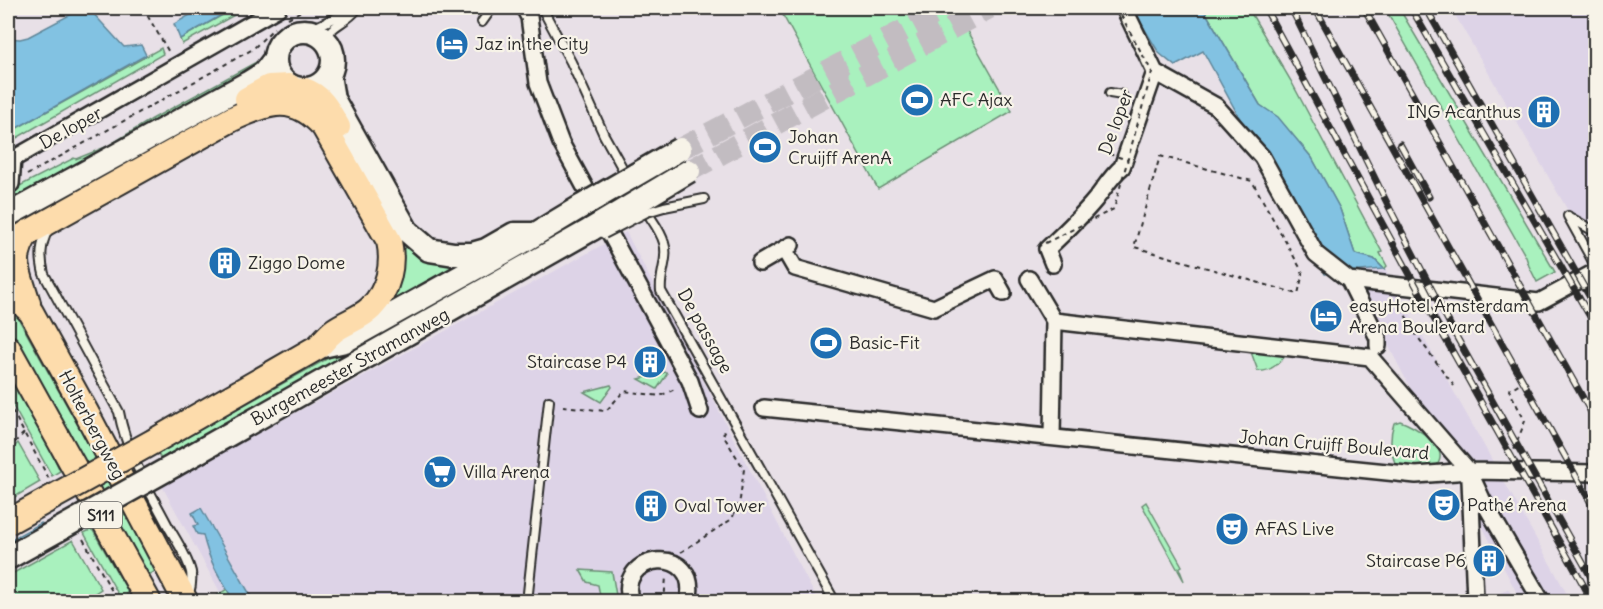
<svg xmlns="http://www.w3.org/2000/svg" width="1603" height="609" viewBox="0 0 1603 609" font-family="Delius,sans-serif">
  <rect width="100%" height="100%" fill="#e8e0e7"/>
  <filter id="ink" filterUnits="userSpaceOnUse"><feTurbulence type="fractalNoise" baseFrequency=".0167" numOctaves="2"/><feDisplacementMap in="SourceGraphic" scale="12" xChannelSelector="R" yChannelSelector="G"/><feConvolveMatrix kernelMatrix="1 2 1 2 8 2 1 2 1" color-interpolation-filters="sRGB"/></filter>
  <g filter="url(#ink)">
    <path fill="#ddd3e7" d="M1213,8H1239L1571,601H1521Z
      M1451,8H1595V218L1578,228Z
      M626,232L818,601H225L162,486Z
      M1508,589L1516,601H1485Z"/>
    <path fill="#a9f1be" stroke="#6a8e74" stroke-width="1.5" d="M235,8H247L182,44L180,39Z
      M779,8H954L1012,111L878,189Z
      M1203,8H1248L1291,81L1382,252L1380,253L1387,266L1384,269L1374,259L1355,254L1340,209L1312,158L1278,118L1260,105Z
      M1385,8H1399L1555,272L1537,282L1529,266L1526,257Z
      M161,48L163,54L8,143V133Z
      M258,61L261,66L8,207V192L74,158L76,159L108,146L152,119Z
      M414,244L473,259L384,312C397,291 404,275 400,250Z
      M488,269L494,275L162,462L158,453Z
      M8,300L158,569L146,577L8,334Z
      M1255,347L1287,354C1281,362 1269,373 1258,371L1251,352Z
      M8,364L30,404L60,471L52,476L8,397Z
      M666,372L667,374L657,389L639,379Z
      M611,385L612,387L601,402L584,392Z
      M1400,421C1415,426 1454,449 1435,467L1399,469C1390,458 1389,437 1394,423Z
      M18,443L40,482L8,501V453Z
      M1146,502L1182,566L1179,568L1184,581L1142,505Z
      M92,529L127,590V601H122L84,533Z
      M73,540L101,589L95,593L99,601H8V576Z
      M580,570L612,572L617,601H601L598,585L587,582Z
      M227,589L234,601L207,602Z"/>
    <path fill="#82c2e2" stroke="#5f8699" stroke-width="1.5" d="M202,8H234L180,39L174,24Z
      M1132,8H1203L1260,105L1278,117L1312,158L1340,209L1355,254L1374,259L1384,269L1325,274L1203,51L1175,66L1159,53Z
      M79,10L82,12L91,11L124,47L141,45L146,55L8,133V38L20,39L28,37Z
      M201,508L252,598L254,601H234C220,578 209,562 203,535L197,534L193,526L198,525L192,513Z
      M41,523L43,524L42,526L8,545V541Z"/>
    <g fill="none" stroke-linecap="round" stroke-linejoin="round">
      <path stroke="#c2bcc1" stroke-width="22" stroke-dasharray="22 11" stroke-linecap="butt" d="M680,149L946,8
        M689,171L989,8"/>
      <defs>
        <path id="lane" d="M542,8L571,62L604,135L639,198
          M482,22L492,8
          M304,31L318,26L347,12L361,8
          M325,39C331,25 347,22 356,10
          M1110,93L1122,95
          M664,207L704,199
          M645,209C651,219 661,231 664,243C669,258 659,275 661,291L835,602
          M1568,216L1596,267
          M1569,217L1594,231L1596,235
          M48,230C40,245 40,258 44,274L119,412C126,452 149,490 168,526C176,540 187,556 191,572C192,579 191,587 189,594
          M527,602L549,401"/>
        <path id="street" d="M524,8L529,17L538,83L561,143L690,381L700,411
          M1155,72L1216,106L1262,157L1316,254L1349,280L1378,338V346
          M11,184L13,159L278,8
          M784,249L795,268L934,308L995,279L1003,293
          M760,263L791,245
          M1053,264L1047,249C1064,233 1080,218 1095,200C1104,189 1111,176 1122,167L1155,72L1124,8
          M1029,279L1054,321L1370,357L1469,471L1482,499L1542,602
          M1349,280L1539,302L1591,274
          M764,408L1416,475L1469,471L1596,473
          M1052,437L1054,321
          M1470,480L1475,599
          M631,602C613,552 703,542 688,602"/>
        <path id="secondary" d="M275 60a29 29 0 1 1 58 0a29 29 0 1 1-58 0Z
          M329,75L333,99L407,231L429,250L454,254H472L486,250L514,234H534
          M8,215L248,83L264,73L274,60
          M318,347L345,341L519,244L582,206
          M175,465L592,229"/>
        <path id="primary" d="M304,90C322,96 329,111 338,127
          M247,99L269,87L289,86
          M8,244L232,119C269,102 294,93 324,127L389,241C394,264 389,290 371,308C361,318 346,322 335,330C328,335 323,342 318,347L156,440
          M8,286L12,294L31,312L86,412L186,602
          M28,303C20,275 8,259 28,232
          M8,348L149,602"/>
      </defs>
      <use href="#lane" stroke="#2b2b2b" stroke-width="12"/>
      <use href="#street" stroke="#2b2b2b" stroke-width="20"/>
      <use href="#secondary" stroke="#2b2b2b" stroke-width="27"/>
      <use href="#primary" stroke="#2b2b2b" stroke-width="28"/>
      <path stroke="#2b2b2b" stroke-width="2" stroke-dasharray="4.5 4.5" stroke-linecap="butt" d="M143,8L170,54
        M288,18L307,8
        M1160,156L1252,181L1303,273L1298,294L1134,247Z
        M27,175L253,49L274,28
        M1400,301L1398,302L1417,336L1454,386
        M8,403L49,479
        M563,406L606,411L624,391L660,396L677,388
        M8,449L24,433
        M1511,458L1525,421L1509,390L1520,383
        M83,539L118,602
        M1591,545L1596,551
        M681,552L732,519L740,499L744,469L723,435L726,429
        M109,602L116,598
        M664,602L666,577"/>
      <use href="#lane" stroke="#f7f3e8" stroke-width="8"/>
      <use href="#street" stroke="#f7f3e8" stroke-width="15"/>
      <use href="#secondary" stroke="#f7f3e8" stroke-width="22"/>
      <use href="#primary" stroke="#fddcac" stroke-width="24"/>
      <defs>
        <path id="rail" d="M1265,8L1432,315L1593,602
          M1291,8L1390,209L1456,336L1596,586
          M1315,8L1596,512
          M1364,8L1596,421
          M1411,8L1596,327
          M1426,8L1596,308
          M1400,144L1429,197"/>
      </defs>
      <use href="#rail" stroke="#2b2b2b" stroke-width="7"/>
      <use href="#rail" stroke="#f7f3e8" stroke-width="4.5" stroke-dasharray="14" stroke-linecap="butt"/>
      <defs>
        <path id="lane-bridge" d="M604,234L647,212L664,207"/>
        <path id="secondary-bridge" d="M582,206L680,149
          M592,229L689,171
          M8,558L175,465"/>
        <path id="primary-bridge" d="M8,522L156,440"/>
      </defs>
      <use href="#lane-bridge" stroke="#2b2b2b" stroke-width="12" stroke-linecap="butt"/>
      <use href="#secondary-bridge" stroke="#2b2b2b" stroke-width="27" stroke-linecap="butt"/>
      <use href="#primary-bridge" stroke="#2b2b2b" stroke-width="28" stroke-linecap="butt"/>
      <path stroke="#2b2b2b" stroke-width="2" stroke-dasharray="4.5 4.5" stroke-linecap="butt" d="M1109,154L1128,160
        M1037,247L1114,209L1152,72L1117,8"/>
      <use href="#lane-bridge" stroke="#f7f3e8" stroke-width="8"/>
      <use href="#secondary-bridge" stroke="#f7f3e8" stroke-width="22"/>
      <use href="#primary-bridge" stroke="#fddcac" stroke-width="24"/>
    </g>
  </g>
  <defs>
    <symbol id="hotel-disc" viewBox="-11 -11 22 22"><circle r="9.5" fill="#1f6fb2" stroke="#f7f3e8"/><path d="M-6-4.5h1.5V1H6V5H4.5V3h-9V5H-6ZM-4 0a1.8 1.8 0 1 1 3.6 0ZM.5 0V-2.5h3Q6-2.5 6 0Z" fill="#fff"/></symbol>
    <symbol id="stadium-disc" viewBox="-11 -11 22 22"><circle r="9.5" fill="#1f6fb2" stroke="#f7f3e8"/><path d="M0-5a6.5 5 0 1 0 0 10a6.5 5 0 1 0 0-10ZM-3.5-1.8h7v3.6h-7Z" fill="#fff"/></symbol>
    <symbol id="building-disc" viewBox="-11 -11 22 22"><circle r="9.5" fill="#1f6fb2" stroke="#f7f3e8"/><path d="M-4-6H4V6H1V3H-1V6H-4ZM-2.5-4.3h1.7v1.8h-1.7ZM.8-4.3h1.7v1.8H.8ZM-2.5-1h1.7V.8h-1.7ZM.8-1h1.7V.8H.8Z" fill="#fff"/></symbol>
    <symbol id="supermarket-disc" viewBox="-11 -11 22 22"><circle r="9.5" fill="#1f6fb2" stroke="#f7f3e8"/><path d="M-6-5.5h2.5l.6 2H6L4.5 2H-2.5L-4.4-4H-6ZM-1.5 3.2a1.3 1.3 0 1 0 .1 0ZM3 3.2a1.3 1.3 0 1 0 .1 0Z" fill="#fff"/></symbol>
    <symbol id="theatre-disc" viewBox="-11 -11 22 22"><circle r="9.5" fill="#1f6fb2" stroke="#f7f3e8"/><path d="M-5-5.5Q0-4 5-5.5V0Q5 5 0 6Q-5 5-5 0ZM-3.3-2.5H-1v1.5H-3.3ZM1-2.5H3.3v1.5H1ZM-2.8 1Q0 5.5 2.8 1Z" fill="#fff"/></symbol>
  </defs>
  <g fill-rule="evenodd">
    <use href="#hotel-disc" x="433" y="25" width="38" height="38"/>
    <use href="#stadium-disc" x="898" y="81" width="38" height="38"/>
    <use href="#building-disc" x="1525" y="93" width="38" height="38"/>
    <use href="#stadium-disc" x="746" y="128" width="38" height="38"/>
    <use href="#building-disc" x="206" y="244" width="38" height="38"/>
    <use href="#hotel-disc" x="1307" y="297" width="38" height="38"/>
    <use href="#stadium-disc" x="807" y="324" width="38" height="38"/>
    <use href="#building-disc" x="631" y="343" width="38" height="38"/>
    <use href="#supermarket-disc" x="421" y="453" width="38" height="38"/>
    <use href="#theatre-disc" x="1425" y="486" width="38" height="38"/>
    <use href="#building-disc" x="632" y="487" width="38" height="38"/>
    <use href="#theatre-disc" x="1213" y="510" width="38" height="38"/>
    <use href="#building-disc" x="1470" y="542" width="38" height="38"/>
  </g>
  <g text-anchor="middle" stroke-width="4.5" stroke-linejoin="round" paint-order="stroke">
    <rect fill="#f7f3e8" stroke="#686764" stroke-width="1.5" x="80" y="502" width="42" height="26" rx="4.5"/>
    <g font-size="16" font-weight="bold" fill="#2b2b2b">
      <text x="101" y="521">S111</text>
    </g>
    <g font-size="18" fill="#2b2b2b" stroke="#f7f3e8" text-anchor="start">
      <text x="475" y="50">Jaz in the City</text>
      <text x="940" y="106">AFC Ajax</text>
      <text x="1521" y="118" text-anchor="end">ING Acanthus</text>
      <text x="788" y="143">Johan<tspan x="788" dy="21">Cruijff ArenA</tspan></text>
      <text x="248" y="269">Ziggo Dome</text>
      <text x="1349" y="312">easyHotel Amsterdam<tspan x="1349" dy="21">Arena Boulevard</tspan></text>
      <text x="849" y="349">Basic-Fit</text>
      <text x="627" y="368" text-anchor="end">Staircase P4</text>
      <text x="463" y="478">Villa Arena</text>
      <text x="1467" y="511">Pathé Arena</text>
      <text x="674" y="512">Oval Tower</text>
      <text x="1255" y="535">AFAS Live</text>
      <text x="1466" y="567" text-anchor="end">Staircase P6</text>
    </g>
    <g font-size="18" fill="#2b2b2b" stroke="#f7f3e8">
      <text transform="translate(1116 122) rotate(-70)" y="6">De loper</text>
      <text transform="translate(71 128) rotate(-29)" y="6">De loper</text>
      <text transform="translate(705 331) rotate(61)" y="6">De passage</text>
      <text transform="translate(350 367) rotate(-29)" y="6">Burgemeester Stramanweg</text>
      <text transform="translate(92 425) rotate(62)" y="6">Holterbergweg</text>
      <text transform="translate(1334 445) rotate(5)" y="6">Johan Cruijff Boulevard</text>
    </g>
  </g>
  <rect width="1603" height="609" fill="none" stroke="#f7f3e8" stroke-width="30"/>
  <rect x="15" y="15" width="1573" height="579" fill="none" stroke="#2b2b2b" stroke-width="2" filter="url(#ink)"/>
</svg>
